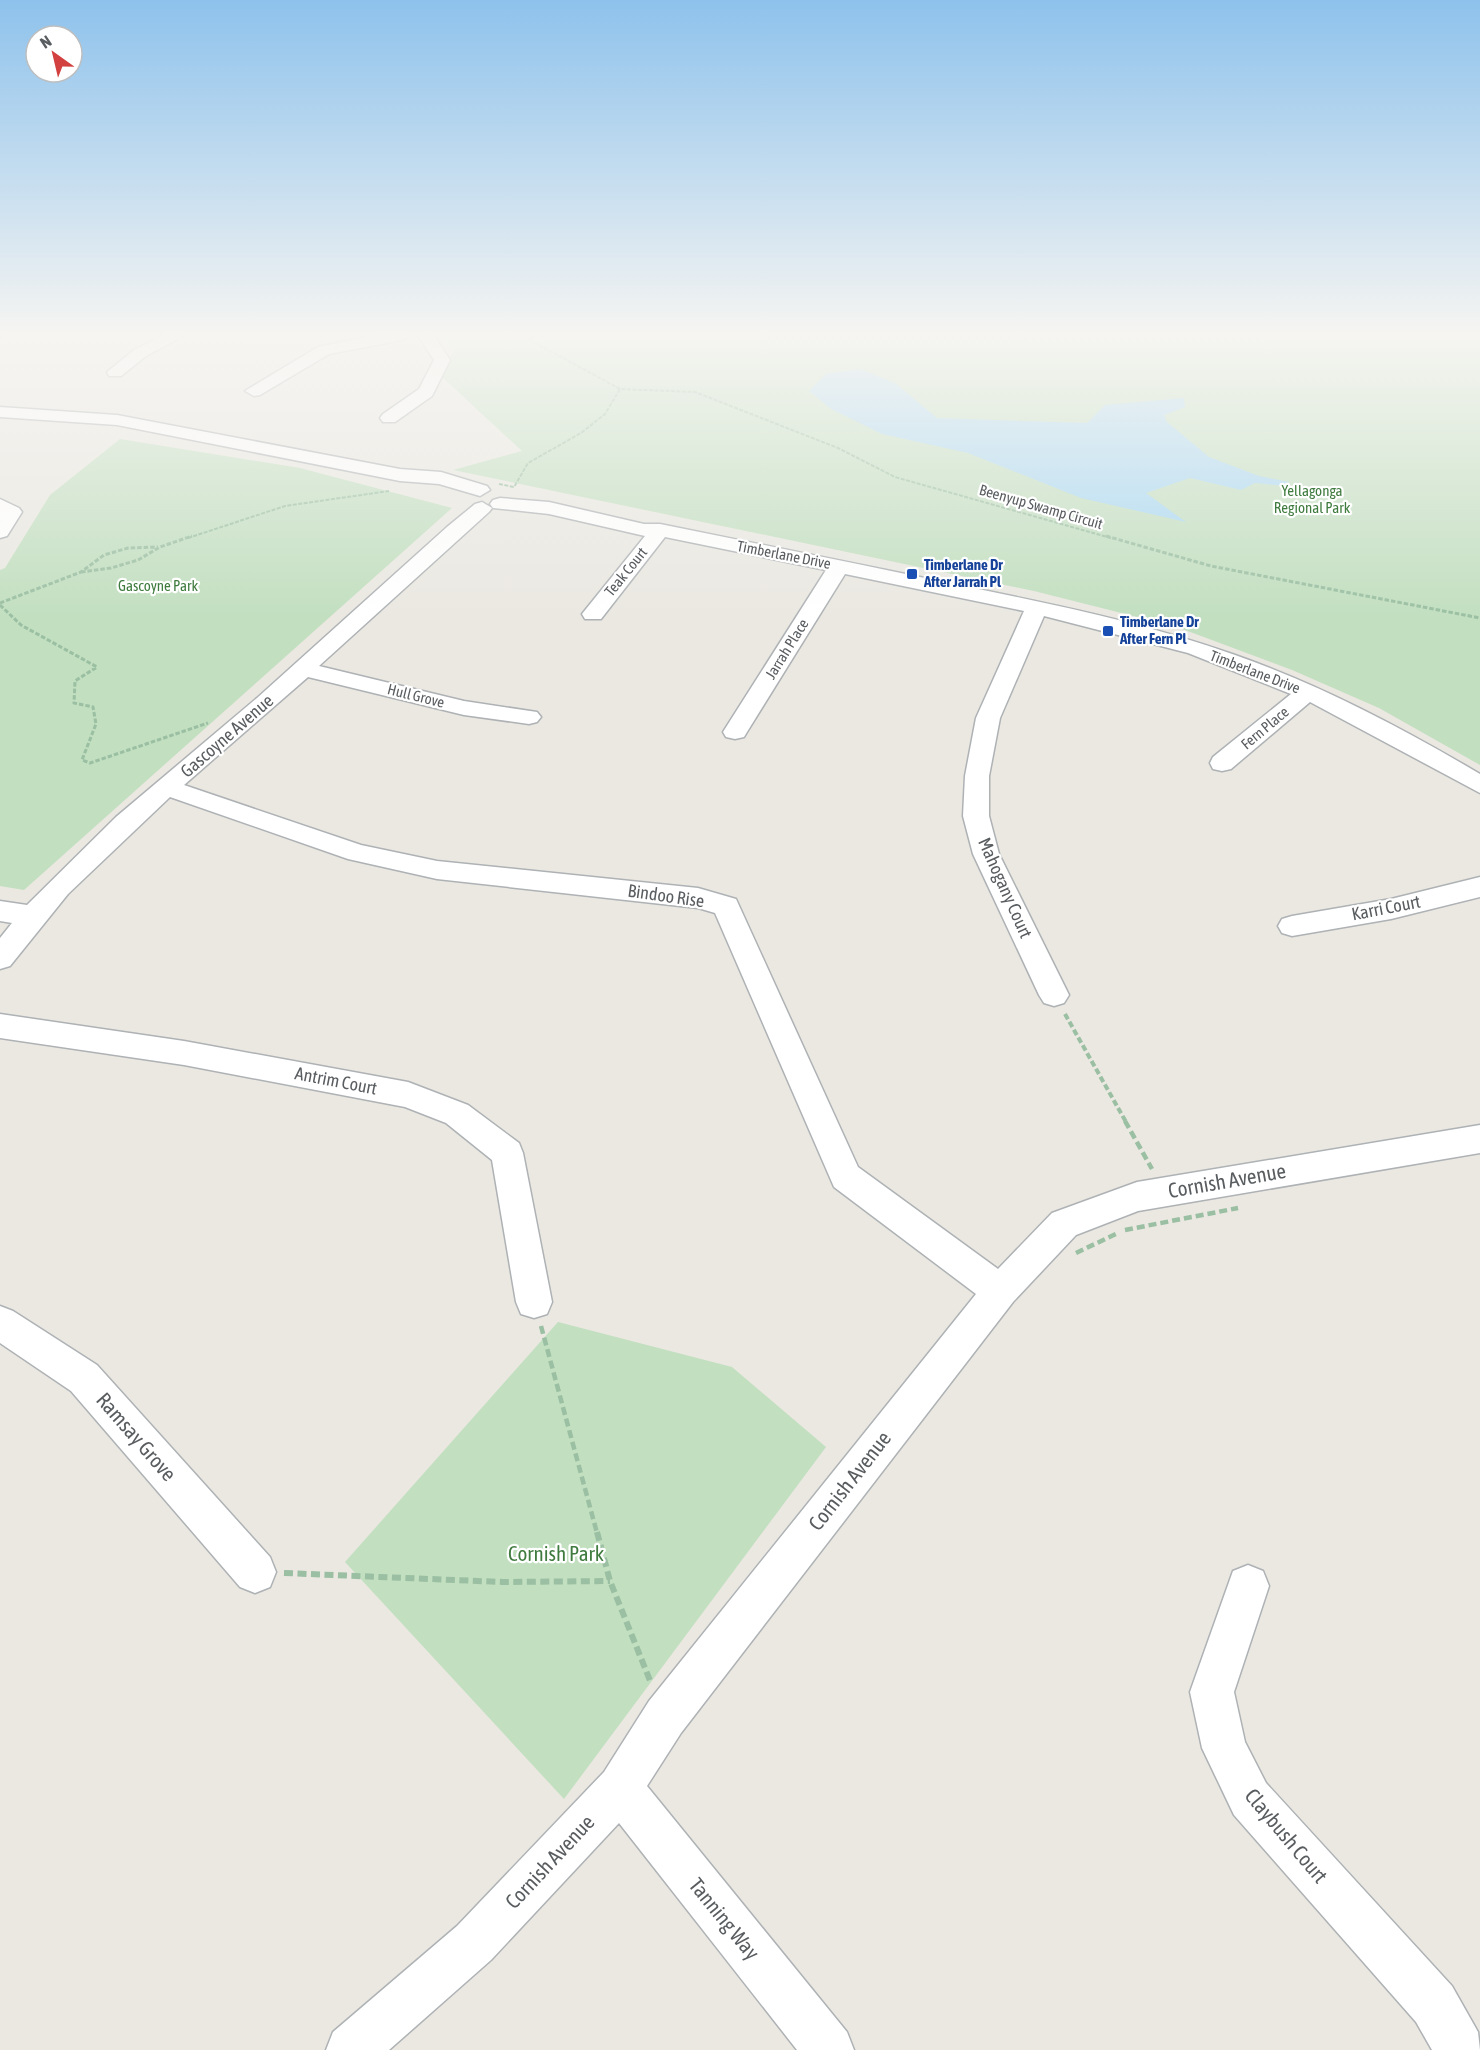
<svg xmlns="http://www.w3.org/2000/svg" width="1480" height="2050" viewBox="0 0 1480 2050" font-family="'Asap Condensed',sans-serif">
  <rect width="100%" height="100%" fill="#eae8e1"/>
  <path fill="#c2dfc0" d="M439,332H1480V765L1379,708L1292,670L1177,627L1034,591L453,470L522,451L442,377L453,351Z
    M120,439L300,468L452,508L24,890L0,886V570L5,568L50,495Z
    M558,1322L732,1367L826,1447L564,1799L345,1562Z"/>
  <path fill="#a8d8f3" d="M860,369L895,383L937,418L1087,423L1105,405L1184,398L1185,407L1164,415L1167,422L1209,457L1259,476L1289,482L1283,486L1255,483L1241,490L1190,478L1146,493L1186,522L1081,498L968,453L882,434L831,409L809,391L826,374Z"/>
  <g fill="none" stroke-linecap="round" stroke-linejoin="round">
    <defs>
      <path id="minor" d="M0,332H10L0,338Z
        M170,332H191L146,356L121,376H109L107,372L134,350Z
        M392,332H408L410,335L402,340L329,354L260,395L254,396L245,391L318,347Z
        M427,332L433,334L450,360L432,396L395,422H383L380,418L383,414L419,389L434,360L419,337Z
        M0,407L117,415L400,469L441,472L487,486L490,490L480,496L439,484L400,481L117,425L0,417Z
        M500,498L549,502L644,524H660C760,544 859,564 958,585C1052,604 1145,623 1235,655C1321,685 1402,728 1480,774V793L1310,702L1231,769L1222,771L1213,769L1210,763L1213,757L1291,694L1188,653L1044,616L1000,718L989,776V816L999,854L1069,995L1064,1003L1054,1006L1044,1003L1039,995L973,854L963,816L965,776L976,718L1024,611L845,574L747,732L744,737L735,739L726,737L723,732L826,570L665,537L601,619H585L582,614L645,536L549,514L493,508L490,504L493,500Z
        M0,499L19,508L22,512L7,536L0,538Z
        M482,502L492,508L489,512L319,666L464,701L537,712L541,717L537,722L529,724L464,715L308,677L184,785L361,845L437,861L698,888L736,899L858,1167L998,1269L1052,1213L1137,1182L1480,1125V1153L1138,1211L1076,1235L1013,1302L681,1733L647,1786L847,2032L854,2050H797L619,1823L491,1960L389,2050H326L333,2032L457,1926L604,1772L649,1701L976,1294L834,1187L715,913L698,908L437,879L348,859L170,797L68,894L10,966L0,969V938L12,923L0,921V901L27,905L116,817L257,698L447,527L475,504Z
        M1480,877V897L1391,919L1292,936L1282,933L1278,926L1282,919L1292,916L1391,899Z
        M0,1014L184,1041L408,1082L468,1105L519,1143L523,1153L552,1302L547,1314L534,1318L521,1314L516,1302L492,1160L446,1123L405,1107L184,1065L0,1038Z
        M0,1306L13,1311L97,1365L270,1557L276,1572L270,1587L255,1593L240,1587L71,1391L0,1343Z
        M1248,1565L1263,1571L1269,1586L1234,1692L1245,1742L1266,1783L1452,1986L1478,2032L1480,2050H1432L1416,2022L1234,1815L1202,1748L1190,1692L1233,1571Z"/>
    </defs>
    <use href="#minor" stroke="#aeb2b5" stroke-width="3"/>
    <path stroke="#9abfa2" stroke-width="2" stroke-dasharray="4 1.5" stroke-linecap="butt" d="M515,332L620,389L695,392L838,448L895,477L1111,538
      M499,484L514,487L528,463L581,433L605,414L620,389
      M188,538L285,506L389,491"/>
    <path stroke="#9abfa2" stroke-width="3" stroke-dasharray="4.5 2" stroke-linecap="butt" d="M1106,536L1211,566L1480,618
      M81,572L111,568L138,560L160,547L192,536
      M0,603L81,572L104,555L128,548L158,547
      M0,605L21,625L97,667L75,681L74,703L93,707L96,724L82,760L90,763L208,723"/>
    <path stroke="#9abfa2" stroke-width="4" stroke-dasharray="6 3" stroke-linecap="butt" d="M1065,1014L1126,1122"/>
    <path stroke="#9abfa2" stroke-width="4.5" stroke-dasharray="8 4" stroke-linecap="butt" d="M1125,1121L1152,1169
      M1125,1230L1238,1208
      M1076,1253L1118,1233
      M541,1326L597,1533"/>
    <path stroke="#9abfa2" stroke-width="6" stroke-dasharray="9 4.5" stroke-linecap="butt" d="M597,1532L610,1581L651,1683
      M284,1573L503,1582L610,1581"/>
    <use href="#minor" fill="#fff" fill-rule="evenodd"/>
  </g>
  <linearGradient id="sky" x2="0" y2="1"><stop stop-color="#8ec2ec"/><stop offset="0.54" stop-color="#f6f5f2"/><stop offset="1" stop-color="#f6f5f2" stop-opacity="0"/></linearGradient>
  <rect width="1480" height="619" fill="url(#sky)"/>
  <g fill="#1a4fb4" stroke="#fff" stroke-width="2">
    <rect x="906" y="568" width="12" height="12" rx="3"/>
    <rect x="1102" y="625" width="12" height="12" rx="3"/>
  </g>
  <g text-anchor="middle" stroke-width="4.5" stroke-linejoin="round" paint-order="stroke">
    <g font-size="15" fill="#3f7b3e" stroke="#fff">
      <text x="1312" y="496">Yellagonga<tspan x="1312" dy="17">Regional Park</tspan></text>
      <text x="158" y="591">Gascoyne Park</text>
    </g>
    <g font-size="15" fill="#595d60" stroke="#fff">
      <text transform="translate(1041 507) rotate(16)" y="5">Beenyup Swamp Circuit</text>
      <text transform="translate(784 555) rotate(11)" y="5">Timberlane Drive</text>
      <text transform="translate(626 572) rotate(-51)" y="5">Teak Court</text>
      <text transform="translate(787 649) rotate(-58)" y="5">Jarrah Place</text>
      <text transform="translate(1255 672) rotate(21)" y="5">Timberlane Drive</text>
      <text transform="translate(416 696) rotate(14)" y="5">Hull Grove</text>
      <text transform="translate(1265 728) rotate(-40)" y="5">Fern Place</text>
    </g>
    <g font-size="15" font-weight="bold" fill="#164399" stroke="#fff" text-anchor="start">
      <text x="924" y="570">Timberlane Dr<tspan x="924" dy="17">After Jarrah Pl</tspan></text>
      <text x="1120" y="627">Timberlane Dr<tspan x="1120" dy="17">After Fern Pl</tspan></text>
    </g>
    <g font-size="18" fill="#595d60" stroke="#fff">
      <text transform="translate(227 736) rotate(-41)" y="6">Gascoyne Avenue</text>
      <text transform="translate(1005 888) rotate(66)" y="6">Mahogany Court</text>
      <text transform="translate(666 896) rotate(8)" y="6">Bindoo Rise</text>
      <text transform="translate(1386 908) rotate(-11)" y="6">Karri Court</text>
      <text transform="translate(336 1081) rotate(11)" y="6">Antrim Court</text>
    </g>
    <g font-size="21" fill="#595d60" stroke="#fff">
      <text transform="translate(1227 1181) rotate(-10)" y="7">Cornish Avenue</text>
      <text transform="translate(136 1437) rotate(49)" y="7">Ramsay Grove</text>
      <text transform="translate(850 1481) rotate(-52)" y="7">Cornish Avenue</text>
      <text transform="translate(1286 1836) rotate(50)" y="7">Claybush Court</text>
      <text transform="translate(550 1862) rotate(-47)" y="7">Cornish Avenue</text>
      <text transform="translate(724 1919) rotate(51)" y="7">Tanning Way</text>
    </g>
    <g font-size="21" fill="#3f7b3e" stroke="#fff">
      <text x="556" y="1561">Cornish Park</text>
    </g>
  </g>
  <g transform="translate(54 54) rotate(326)"><circle r="28" fill="#ffffff" stroke="#bdbebf" stroke-width="1.5"/>
  <path d="M0-4.5L10 22L0 15L-10 22Z" fill="#d2403f"/>
  <text y="-9" font-size="16" font-weight="bold" text-anchor="middle" fill="#595d60">N</text>
  </g>
</svg>
